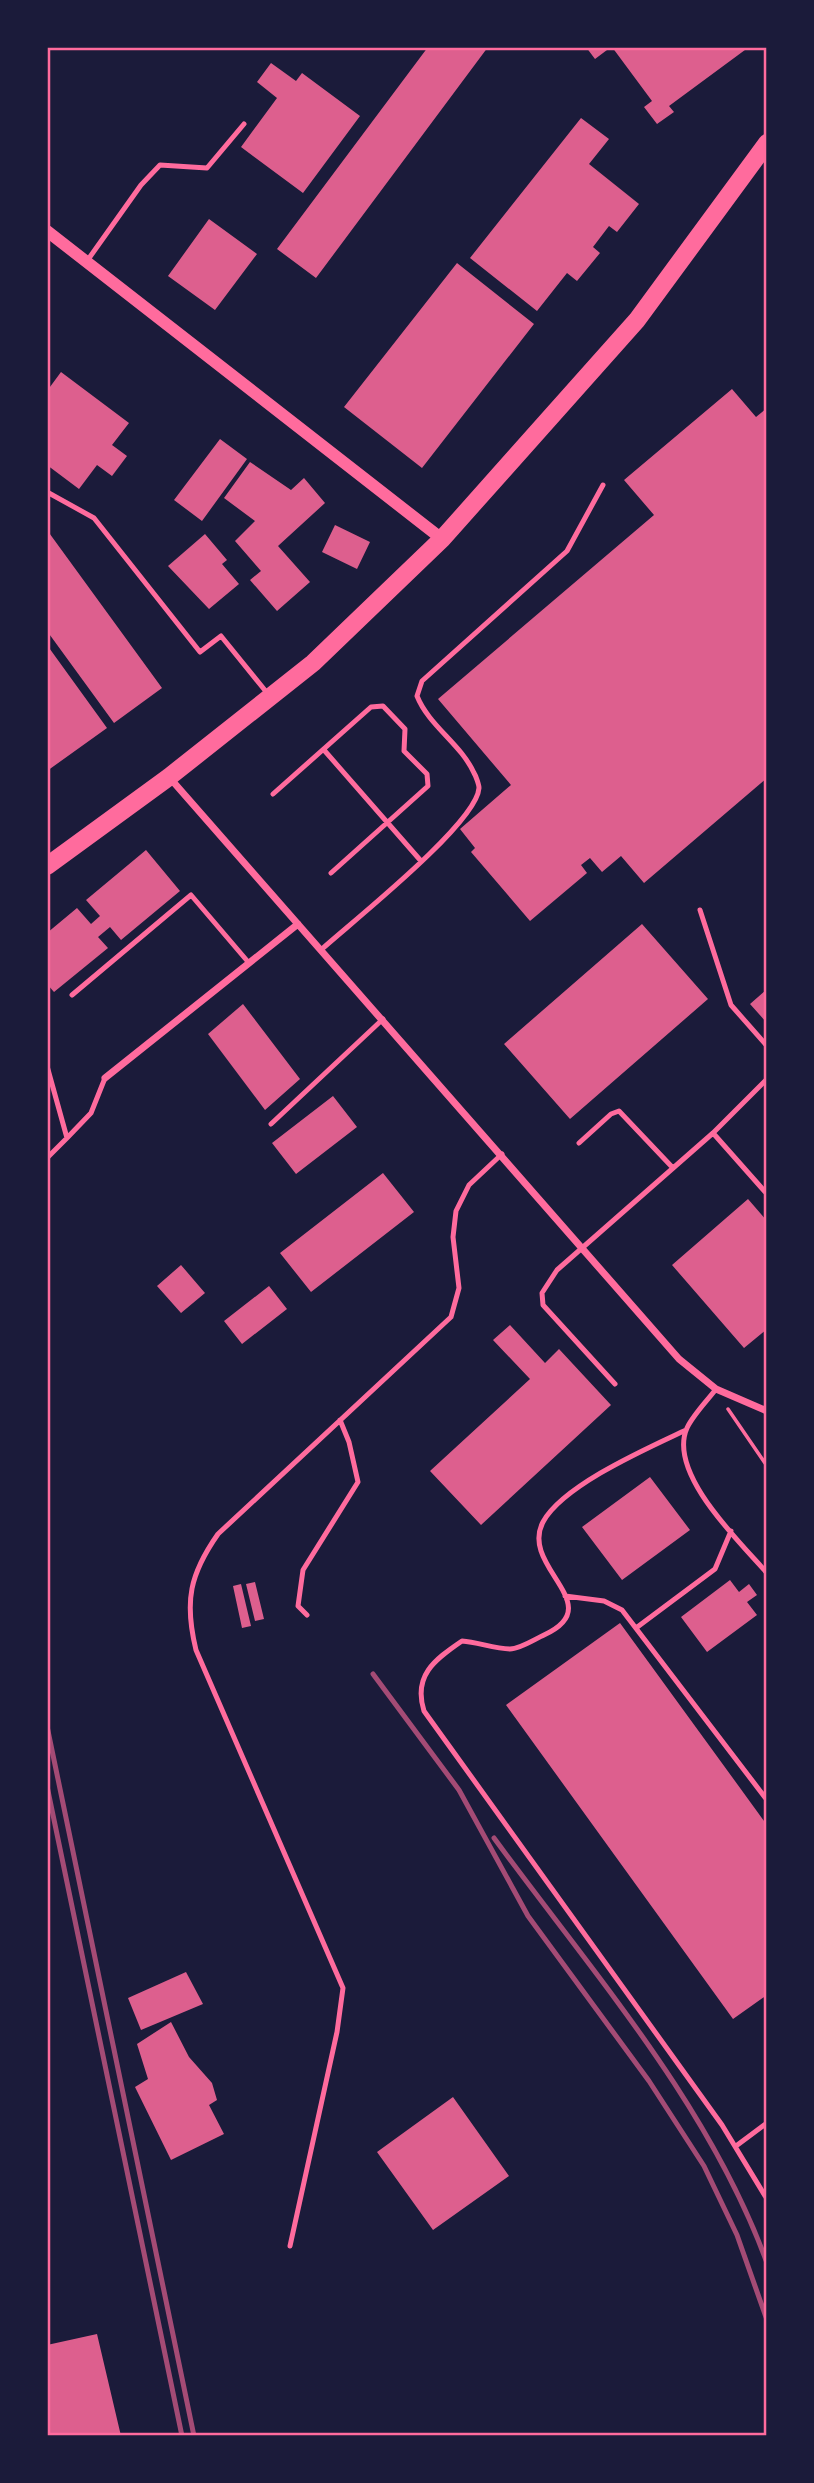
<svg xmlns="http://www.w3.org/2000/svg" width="814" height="2483" viewBox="0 0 814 2483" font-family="'Fira Sans',sans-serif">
  <rect width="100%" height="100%" fill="#1b1b3a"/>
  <path fill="#dd5f8e" d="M428,47H488L316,278L277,249Z
    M586,47H611L595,59Z
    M612,47H749L669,106L674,112L657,124L644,107L652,101Z
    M271,63L296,81L302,73L360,116L303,193L241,147L277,98L257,82Z
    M581,118L609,139L589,164L639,204L617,232L609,226L593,247L600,253L577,281L567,273L537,311L470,258Z
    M209,219L257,254L215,310L168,276Z
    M457,263L534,324L422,468L344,407Z
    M61,372L129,423L112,445L127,456L112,476L97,465L79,489L47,465V391Z
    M732,389L756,417L767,408V778L644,883L621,856L602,872L590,858L581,865L587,873L530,921L471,852L475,848L460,829L511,785L438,699L654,515L624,480Z
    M220,439L247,459L202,521L174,500Z
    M250,462L291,490L304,478L325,503L278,546L310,582L277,611L250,580L261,571L235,541L255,521L224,498Z
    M335,525L370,542L357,569L322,552Z
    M47,530L162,688L114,723L47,631Z
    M205,534L227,560L222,564L239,584L209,609L168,566Z
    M47,645L107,728L47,771Z
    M146,850L180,891L121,940L110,927L98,937L108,948L54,992L47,984V933L77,908L91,924L100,916L86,900Z
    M642,924L708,999L570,1119L504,1044Z
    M767,989V1023L750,1004Z
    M243,1004L300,1079L265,1110L208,1034Z
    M333,1096L357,1127L296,1174L272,1143Z
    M383,1173L414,1212L311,1292L280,1253Z
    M748,1199L767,1221V1329L744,1348L672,1265Z
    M181,1265L205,1293L181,1313L157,1286Z
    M269,1286L287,1309L242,1344L224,1321Z
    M510,1325L545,1363L559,1349L611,1405L481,1525L430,1471L530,1379L493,1340Z
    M650,1477L690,1530L622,1580L582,1527Z
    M730,1580L739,1592L749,1584L757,1595L747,1602L757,1615L707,1652L681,1617Z
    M255,1582L264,1619L255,1621L246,1584Z
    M241,1584L251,1626L242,1628L233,1586Z
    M620,1623L767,1825V1995L733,2019L506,1705Z
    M186,1972L203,2004L141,2030L128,1998Z
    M171,2022L189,2057L212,2083L217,2100L209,2105L224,2134L171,2160L135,2087L148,2079L137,2044Z
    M453,2097L509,2176L433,2230L377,2152Z
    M97,2334L121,2436H47V2345Z"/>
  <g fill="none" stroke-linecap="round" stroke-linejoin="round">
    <path stroke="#ff6b9d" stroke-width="3.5" d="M728,1409L767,1466"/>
    <path stroke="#ff6b9d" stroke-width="5" d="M87,261L141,185L160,165L207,168L244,124
      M47,492L94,518L200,652L221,636L268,694
      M324,750L421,861
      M273,794L371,707L383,706L405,729L404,751L427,774L428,786L331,873
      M700,910L731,1005L767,1046
      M322,949C352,922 477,823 479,788C479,785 476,776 474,773C461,744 429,726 417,696L422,681L567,551L603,485
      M72,995L191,895L249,963
      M47,1066L67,1138L47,1158
      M271,1124L383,1019
      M713,1133L767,1194
      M67,1138L91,1113L105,1078
      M579,1143L611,1114L619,1111L673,1168
      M615,1384L543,1305L542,1293L557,1270L713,1133L767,1079
      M716,1389C707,1401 693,1415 687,1428C667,1473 740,1542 767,1573
      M686,1430C648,1448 563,1485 543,1522C519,1567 610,1605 544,1635C535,1639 520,1649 510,1649C494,1649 478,1642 462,1641C434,1660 413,1676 424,1711L722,2125L767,2199
      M565,1596L604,1601L622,1610L767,1800
      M307,1615L298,1606L303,1570L358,1482L349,1442L340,1420
      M636,1628L715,1569L731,1531
      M736,2146L767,2123
      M290,2246L337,2032L343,1988L196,1650C184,1601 190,1574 218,1534L451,1317L459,1288L453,1237L456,1211L469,1185L502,1154"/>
    <path stroke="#ff6b9d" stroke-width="7" d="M169,777L679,1359L716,1389L767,1411
      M105,1078L298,924"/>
    <path stroke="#ff6b9d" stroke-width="12" d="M47,231L442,539"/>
    <path stroke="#ff6b9d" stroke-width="18" d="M47,866L169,777L313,663L442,539L637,320L767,143"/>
    <path stroke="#a44b75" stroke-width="5" d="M373,1674L459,1790L528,1916L649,2081L704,2166L737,2235L767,2320
      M47,1726L194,2436
      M47,1786L182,2436
      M494,1838C593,1973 709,2104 767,2263"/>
  </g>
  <rect width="814" height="2483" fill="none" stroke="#1b1b3a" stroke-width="98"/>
  <rect x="49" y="49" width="716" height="2385" fill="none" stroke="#ff6b9d" stroke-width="2.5"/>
</svg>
